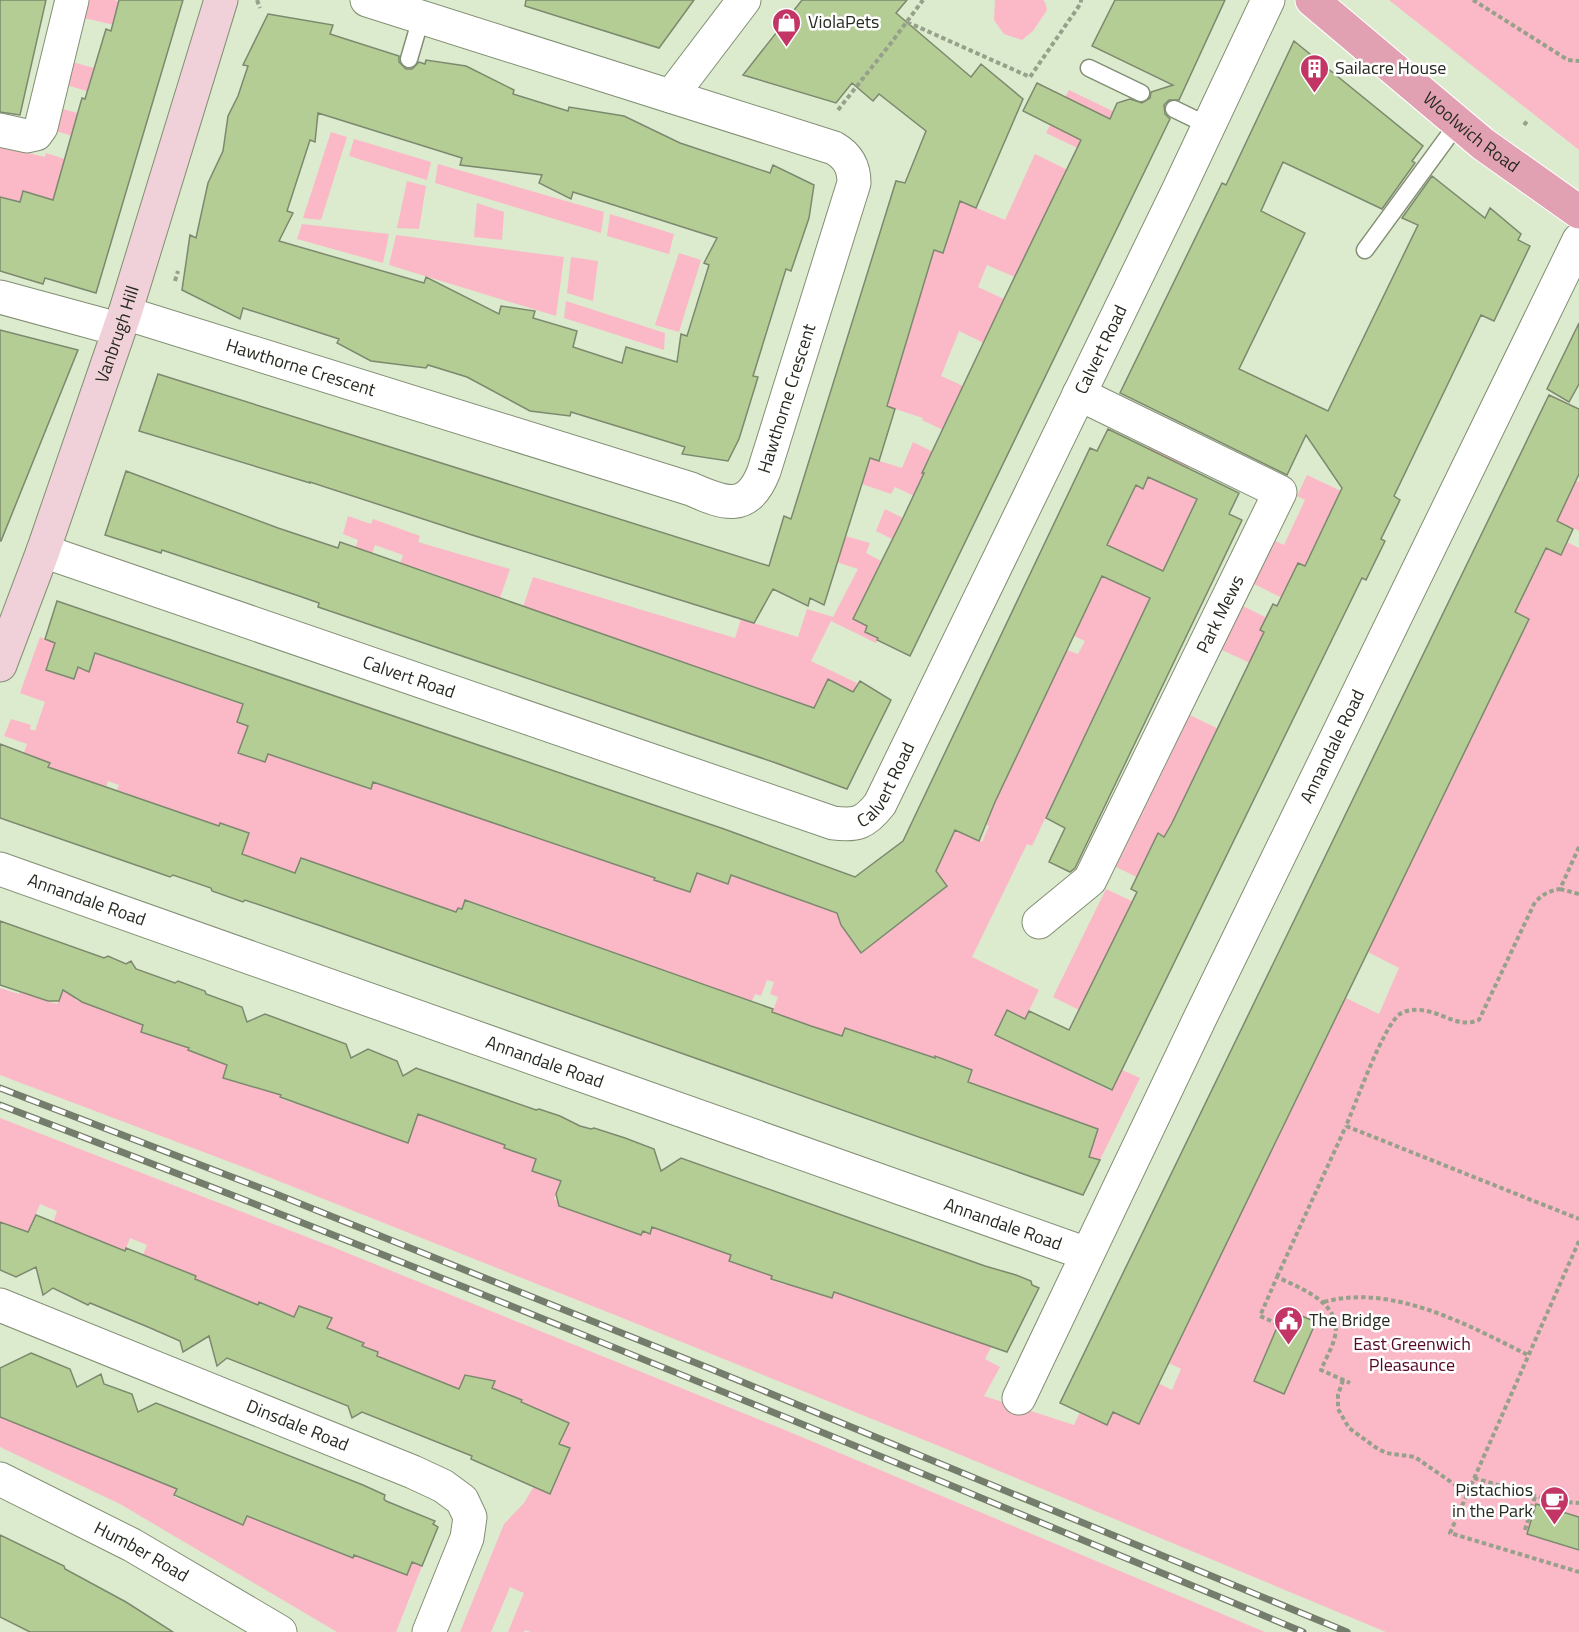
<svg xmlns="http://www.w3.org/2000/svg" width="1579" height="1632" viewBox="0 0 1579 1632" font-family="'Titillium Web',sans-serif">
  <rect width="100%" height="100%" fill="#dceacd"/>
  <path fill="#fbb9c7" d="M90,0H114L141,8L114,25L84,18Z
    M995,0H1043L1045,2L1047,10L1033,31L1022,40L1004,34L994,20Z
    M1389,0H1579V150Z
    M72,62L94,68L119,82L92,74L87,91L66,85Z
    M1069,90L1129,119L1105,161L1046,133Z
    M59,108L92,117L85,140L53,130Z
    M331,132L347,137L321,220L303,218Z
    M354,139L431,162L427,180L349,156Z
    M0,146L45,157L46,153L90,167L20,246L35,194L23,191L14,222L3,203L4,198L0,197Z
    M1035,154L1078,175L1017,278L987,265L978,287L1004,299L984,343L959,331L941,376L963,386L943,430L922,420L923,418L886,406L934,251L943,253L960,201L1005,220Z
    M438,164L604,212L601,233L435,183Z
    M407,181L426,186L419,229L397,228Z
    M477,203L504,212L502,240L474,237Z
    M610,214L674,234L669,254L607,236Z
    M302,224L389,234L383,263L297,239Z
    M396,235L564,257L556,316L389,265Z
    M679,253L701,260L679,332L655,325Z
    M571,257L598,261L593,301L567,293Z
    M566,301L665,333L664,350L564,318Z
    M913,442L959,465L914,496L895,487L891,494L862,484L870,458L902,468Z
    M1150,445L1190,464L1178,490L1197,499L1032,846L1027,844L972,957L1039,990L1025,1019L1007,1010L997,1031L1014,1044L1111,1091L1122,1070L1140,1078L1100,1160L958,1111L972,1072L935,1057L920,1097L905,1048L861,1033L831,1066L762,1041L778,997L770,994L774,982L767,980L761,996L755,994L752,1001L742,998L733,1023L726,992L695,981L684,1013L667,1008L678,975L649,965L621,991L632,959L618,954L614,964L574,975L585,942L555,931L543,964L528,958L540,926L508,914L504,924L484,917L487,907L466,900L462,909L458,908L450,931L377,902L382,886L353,876L347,891L329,868L301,858L295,873L242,854L249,833L220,823L212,845L204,821L117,790L119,785L108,781L100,805L48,767L50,763L22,758L27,744L4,736L11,719L31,725L30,729L35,731L45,702L20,693L40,637L55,643L47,670L74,679L78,667L89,671L96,654L243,705L248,726L239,752L275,735L369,749L357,785L370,790L373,781L534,805L524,834L572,850L663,854L654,880L690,892L699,866L712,878L728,884L731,875L837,913L841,925L861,953L947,886L910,836L955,830L982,842L989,826L962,812L991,810L995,802L972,790L999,793L1012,766L988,755L996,739L1020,749L1037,715L1017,695L1041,706L1057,671L1051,658L1061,663L1067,650L1078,654L1085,641L1050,625L1078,564L1118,583L1120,551L1107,545L1128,502L1119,477L1143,488L1158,457L1147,451Z
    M1307,475L1341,491L1313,548L1292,603L1254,584L1275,541L1284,545L1305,500L1297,496Z
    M1567,477L1579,482V531L1537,511Z
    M885,509L903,518L902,544L876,531Z
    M348,516L371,524L373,519L420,536L418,542L510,569L494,615L437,606L446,578L418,568L408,597L391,590L403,555L375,545L363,580L346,575L358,540L343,534Z
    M838,534L870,543L866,553L881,561L875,575L867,626L865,632L878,638L876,643L831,621L811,661L857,683L853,692L828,680L817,764L811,776L776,764L797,701L782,697L774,722L756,716L764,690L729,678L719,704L710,700L718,674L646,649L619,669L628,643L523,607L533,577L735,638L741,619L798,637L807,609L833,617L858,569L830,560Z
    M1567,542L1579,548V1632H1386L949,1450L620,1317L251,1170L0,1075V988L19,994L20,991L51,986L46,1001L57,1004L63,990L77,996L75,1000L86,1004L88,1000L157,987L141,1032L153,1037L157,1028L192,1040L188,1050L201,1054L222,1043L215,1061L227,1065L223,1078L285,1084L279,1098L293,1103L299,1089L315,1110L408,1143L425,1094L511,1127L504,1148L536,1159L532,1171L559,1181L565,1170L554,1199L558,1201L559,1206L641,1235L643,1231L650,1233L652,1227L663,1231L673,1201L731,1255L729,1261L742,1265L774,1270L771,1280L785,1285L789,1275L834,1291L1007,1317L985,1359L1000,1367L984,1396L1074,1425L1080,1412L1107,1425L1113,1412L1139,1424L1152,1397L1116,1380L1123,1366L1172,1390L1181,1369L1169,1363L1202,1294L1166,1277L1207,1283L1220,1257L1184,1239L1193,1221L1229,1238L1286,1121L1250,1104L1254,1094L1291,1111L1308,1075L1281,1039L1317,1057L1346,998L1379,1014L1399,968L1368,952L1377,932L1342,915L1383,921L1396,893L1369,858L1405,875L1419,847L1383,829L1387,821L1423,838L1441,801L1414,766L1450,783L1463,756L1427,739L1432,730L1467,747L1485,710L1449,693L1494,692L1507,665L1493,658L1516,647L1529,620L1514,612L1540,546L1561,555Z
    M1243,606L1267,618L1261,631L1288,644L1250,663L1222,650Z
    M1190,715L1241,740L1214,736L1201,762L1216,791L1193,780L1181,805L1195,834L1171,823L1164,837L1158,833L1143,880L1116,867Z
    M1106,889L1157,913L1079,1010L1053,997Z
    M0,1118L330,1246L785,1430L1265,1632H531L525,1630L524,1632H508L524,1593L510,1587L491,1632H460L504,1524L524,1503L559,1444L568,1423L513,1422L522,1400L492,1388L494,1381L465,1375L456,1394L371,1370L378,1352L362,1346H320L331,1318L299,1306L288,1333L269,1325L275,1309L260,1302L258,1305L242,1298L235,1316L211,1286L143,1255L147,1245L130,1238L119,1266L101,1259L107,1244L53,1223L57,1211L40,1204L28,1232L0,1222Z
    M0,1417L177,1488L174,1497L191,1503L205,1470L363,1533L372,1561L406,1575L412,1562L422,1566L396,1632H337L120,1504L0,1447Z"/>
  <path fill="#b3cd95" stroke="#7c896e" stroke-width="1.5" fill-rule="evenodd" d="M0,0H46L20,115L0,112Z
    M119,0H183L96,293L45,278L43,284L0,271V197L20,202L23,191L53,200L82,98L85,99L106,29L111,31Z
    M526,0H694L659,48L525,6Z
    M802,0H907L896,13L971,77L981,64L1023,99L976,208L960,201L943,253L934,250L887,406L895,409L879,461L870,458L824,605L810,598L808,606L773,589L754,623L472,535L310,482V483L139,431L158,374L769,566L784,516L791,519L896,181L905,183L926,131L879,94L873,101L852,83L836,103L743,75Z
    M1115,0H1225L1179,100H1169L1164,105L1165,114L1170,119L910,656L877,640L878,638L865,632L867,626L853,619L903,518L924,473H922L1004,299L1081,140L1023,111L1037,83L1110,119L1117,103L1130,99L1142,103L1150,98L1151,92L1173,85L1092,46Z
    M268,14L333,25L330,34L399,56V62L406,69H412L419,62L425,64L426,60L466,66L514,90L513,94L568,111L569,107L624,116L680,143L770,173L773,165L814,185L809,218L791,271L786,269L753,376L758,377L739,439L728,461L682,454L685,447L571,412L570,416L530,411L467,377L428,365L426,368L371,361L337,343L339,339L243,308L240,319L182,290L190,235L196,238L208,183L223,151L228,116L238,96L248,66L243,65ZM318,113L462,158L460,165L542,175L539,183L571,199L573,192L717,238L704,263L709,265L687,336L681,334L677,362L626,347L622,363L573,347L577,331L533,318L535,311L501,306L499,314L426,277L424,283L279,241L293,213L287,211L310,140L315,142Z
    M1294,41L1423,146L1412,161L1415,163L1382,209L1283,162L1261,211L1305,233L1239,369L1328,411L1418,225L1402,218L1432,176L1485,218L1490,208L1521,234L1518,240L1530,246L1494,321L1481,315L1394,496L1400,500L1381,539L1385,541L1366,580L1362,578L1112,1090L995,1035L1007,1010L1025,1019L1029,1011L1069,1030L1137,892L1131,889L1158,833L1164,837L1172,823L1264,632L1260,630L1273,604L1277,606L1298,563L1305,566L1342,488L1306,435L1287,475L1120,393L1222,183L1226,185Z
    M1579,323V384L1569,402L1547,389Z
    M0,330L78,350L1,541H0Z
    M1549,395L1579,409V474L1557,521L1573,529L1561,555L1546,548L1515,612L1529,619L1139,1424L1113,1412L1107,1425L1060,1403Z
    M1108,429L1239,493L1229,514L1242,520L1075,868L1070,872L1049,862L1065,828L1046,818L1150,598L1102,576L995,802L979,841L955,830L936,871L947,886L861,953L841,925L837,913L731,875L728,884L697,873L690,892L654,880L655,878L373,782L371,789L268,754L265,762L238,753L248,726L237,722L243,704L95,653L89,672L78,667L74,679L46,670L55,643L45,639L57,601L724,829L855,877L903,841L1090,448L1097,451ZM1148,477L1197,499L1163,571L1107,545L1136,485L1143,489Z
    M126,471L278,528L338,548L340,542L814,708L828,679L853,692L860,681L891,700L847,789L776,763L318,607L319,603L299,596L162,550L161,553L105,535Z
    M0,744L50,763L48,767L219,826L220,823L249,833L242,854L295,873L301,858L456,912L458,908L462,909L465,900L773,1009L772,1012L811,1026L842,1036L845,1028L935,1058V1056L972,1070L968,1082L1098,1129L1089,1157L1100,1160L1083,1195L321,926L245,900L243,902L212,891L211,888L173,875L170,877L156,872L0,818Z
    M0,921L104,958L108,956L126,964L131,961L136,969L175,983L178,981L205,991L206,994L242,1007L247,1022L265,1014L346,1044L351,1058L368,1049L397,1061L403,1076L416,1068L536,1110L539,1109L560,1116L580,1126L591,1129L594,1128L625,1138L654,1149L661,1171L681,1158L985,1266L1016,1275L1031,1281L1032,1285L1039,1288L1007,1352L834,1292L832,1298L771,1279L772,1276L729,1261L731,1255L652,1227L650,1234L643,1231L641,1235L559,1206L556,1194L561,1181L532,1171L536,1159L504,1148L505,1145L418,1114L408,1143L280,1097L281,1095L223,1078L227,1065L188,1050L189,1048L141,1032L143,1025L82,1002L63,990L59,1001H48L0,985Z
    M36,1215L125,1251L126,1248L196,1276L195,1279L258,1305L259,1302L294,1317L299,1306L332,1318L327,1328L364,1343L362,1346L378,1352L377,1356L459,1389L465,1375L495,1381L492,1388L522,1400L521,1402L569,1423L559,1444L570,1448L550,1494L471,1459L472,1456L362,1412L352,1418L348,1406L227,1358L217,1366L209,1336L183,1352L180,1341L148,1327L90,1303L88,1305L53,1288L43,1295L36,1267L16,1277L0,1270V1222L28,1232Z
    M1285,1309L1316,1322L1284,1394L1254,1381Z
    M31,1353L70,1369L77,1387L101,1374L104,1384L132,1394L138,1412L156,1403L179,1412L363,1485L385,1495L384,1499L386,1501L435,1521L433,1524L438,1527L422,1566L412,1562L407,1575L354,1555L353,1558L247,1516L243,1525L174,1495L177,1489L0,1417V1368Z
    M1536,1504L1579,1517V1550L1527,1534Z
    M0,1535L64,1566L65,1569L126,1602L173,1632H30L0,1617Z"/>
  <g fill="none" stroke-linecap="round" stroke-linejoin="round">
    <defs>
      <path id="lane" d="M409,59L421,18
        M1089,68L1141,93
        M1174,109L1209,126
        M1365,250L1458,123"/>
      <g id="street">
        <path d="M671,96L744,0"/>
        <path d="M0,130L27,136L36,134L41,127L72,0"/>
        <path d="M0,297L103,325"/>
        <path id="s1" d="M125,313L691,489C725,504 748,513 764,471L854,183C854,167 848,156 834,148L367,0"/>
        <path id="s2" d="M43,551L833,823C857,826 865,823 880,804L1178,191L1268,0"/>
        <path id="s3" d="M0,869L1087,1254"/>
        <path id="s4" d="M1039,922L1090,880L1280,492L1079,394"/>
        <path id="s5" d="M0,1305L413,1472L443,1486L462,1500L470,1517L467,1538L429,1632"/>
        <path id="s6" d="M1019,1398L1202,1014L1579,240"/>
        <path id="s7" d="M0,1479L132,1545L280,1632"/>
      </g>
      <g id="secondary">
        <path id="s8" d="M0,665L43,551L125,313L221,0"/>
      </g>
      <g id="primary">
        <path id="s9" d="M1312,0L1483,144L1579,212"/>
      </g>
    </defs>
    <use href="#lane" stroke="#828f74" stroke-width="19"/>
    <use href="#street" stroke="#828f74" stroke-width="35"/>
    <use href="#secondary" stroke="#828f74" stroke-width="35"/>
    <use href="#primary" stroke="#fff" stroke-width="35"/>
    <path stroke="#96a08a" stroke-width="4" stroke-dasharray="4.5 3" stroke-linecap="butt" d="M257,0L260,8
      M1473,0L1568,60L1579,61
      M907,22L1030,77L1081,3V0
      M838,110L891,43L923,0
      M1524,125L1528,120
      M175,281L178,271
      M1579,847L1560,889C1548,891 1541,895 1534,904L1479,1020C1460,1028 1446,1015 1427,1011C1418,1009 1408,1009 1400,1014C1383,1026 1356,1103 1346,1126L1579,1219
      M1560,889L1579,894
      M1579,1241L1450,1533L1579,1572
      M1277,1277L1346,1126
      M1324,1302C1392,1283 1468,1325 1528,1355
      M1278,1324L1260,1316L1277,1277C1302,1289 1345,1304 1334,1340C1331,1350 1325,1360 1321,1370L1350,1383
      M1343,1380L1338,1395V1409L1349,1428L1375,1447L1386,1453L1415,1457L1467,1493
      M1474,1478L1552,1501L1579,1503
      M1525,1530L1535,1497"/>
    <use href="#lane" stroke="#fff" stroke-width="16"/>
    <use href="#street" stroke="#fff" stroke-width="33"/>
    <use href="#secondary" stroke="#f0d0d9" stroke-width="33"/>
    <use href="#primary" stroke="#e2a1b3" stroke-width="33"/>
    <defs>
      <path id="rail" d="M0,1088L276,1194L711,1369L1347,1632
        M0,1105C438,1273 871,1451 1303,1632"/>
    </defs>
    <use href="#rail" stroke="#747d6b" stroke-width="7"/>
    <use href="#rail" stroke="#fff" stroke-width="4.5" stroke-dasharray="14" stroke-linecap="butt"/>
  </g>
  <defs>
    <symbol id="shop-pin" viewBox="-11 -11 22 30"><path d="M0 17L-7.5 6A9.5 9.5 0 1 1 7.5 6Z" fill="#c23565" stroke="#fff"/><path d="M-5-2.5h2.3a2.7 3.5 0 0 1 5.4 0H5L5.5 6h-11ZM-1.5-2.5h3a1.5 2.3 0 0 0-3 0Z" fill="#fff"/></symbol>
    <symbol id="building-pin" viewBox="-11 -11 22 30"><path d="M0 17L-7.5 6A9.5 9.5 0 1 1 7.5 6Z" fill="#c23565" stroke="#fff"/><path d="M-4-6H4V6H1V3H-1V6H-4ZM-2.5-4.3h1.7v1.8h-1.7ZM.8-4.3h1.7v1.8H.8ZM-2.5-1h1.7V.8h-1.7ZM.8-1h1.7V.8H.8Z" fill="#fff"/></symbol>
    <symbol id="civic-pin" viewBox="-11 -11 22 30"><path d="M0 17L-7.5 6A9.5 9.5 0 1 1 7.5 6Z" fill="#c23565" stroke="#fff"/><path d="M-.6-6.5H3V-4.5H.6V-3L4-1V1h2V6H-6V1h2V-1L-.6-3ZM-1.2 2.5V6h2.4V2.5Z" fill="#fff"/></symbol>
    <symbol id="cafe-pin" viewBox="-11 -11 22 30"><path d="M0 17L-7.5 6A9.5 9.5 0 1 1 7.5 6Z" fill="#c23565" stroke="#fff"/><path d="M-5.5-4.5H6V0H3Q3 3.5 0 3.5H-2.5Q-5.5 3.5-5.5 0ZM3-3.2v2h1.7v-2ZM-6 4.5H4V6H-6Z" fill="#fff"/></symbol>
  </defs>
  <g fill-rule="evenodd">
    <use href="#shop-pin" x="770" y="6" width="33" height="45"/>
    <use href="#building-pin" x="1298" y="52" width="33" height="45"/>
    <use href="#civic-pin" x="1272" y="1304" width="33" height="45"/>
    <use href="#cafe-pin" x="1538" y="1484" width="33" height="45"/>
  </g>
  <g text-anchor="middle" stroke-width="5" stroke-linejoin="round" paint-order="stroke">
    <g font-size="18" fill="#262b20" stroke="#fff" text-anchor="start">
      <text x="808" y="28">ViolaPets</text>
      <text x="1335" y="74">Sailacre House</text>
      <text x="1309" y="1326">The Bridge</text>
      <text x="1533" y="1496" text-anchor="end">Pistachios<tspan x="1533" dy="21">in the Park</tspan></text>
    </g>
    <g font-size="18" fill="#262b20" stroke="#fff">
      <text dy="6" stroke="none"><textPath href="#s9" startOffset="207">Woolwich Road</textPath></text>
      <text dy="6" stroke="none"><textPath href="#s8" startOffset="351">Vanbrugh Hill</textPath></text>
      <text dy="6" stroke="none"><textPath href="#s2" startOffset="1395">Calvert Road</textPath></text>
      <text dy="6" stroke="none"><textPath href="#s1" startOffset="184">Hawthorne Crescent</textPath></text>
      <text dy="6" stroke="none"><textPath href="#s1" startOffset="759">Hawthorne Crescent</textPath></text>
      <text dy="6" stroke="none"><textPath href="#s4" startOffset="362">Park Mews</textPath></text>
      <text dy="6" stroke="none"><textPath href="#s2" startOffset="387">Calvert Road</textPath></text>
      <text dy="6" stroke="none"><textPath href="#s6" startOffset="723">Annandale Road</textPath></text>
      <text dy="6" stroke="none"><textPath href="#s2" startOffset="909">Calvert Road</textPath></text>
      <text dy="6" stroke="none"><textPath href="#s3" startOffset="92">Annandale Road</textPath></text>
      <text dy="6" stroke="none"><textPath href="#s3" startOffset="578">Annandale Road</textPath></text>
      <text dy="6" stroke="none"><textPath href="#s3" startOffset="1064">Annandale Road</textPath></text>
      <text dy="6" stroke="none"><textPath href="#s5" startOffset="321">Dinsdale Road</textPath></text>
      <text dy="6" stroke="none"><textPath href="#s7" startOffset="159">Humber Road</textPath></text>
    </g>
    <g font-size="18" fill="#550726" stroke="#fff">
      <text x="1412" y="1350">East Greenwich<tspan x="1412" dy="21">Pleasaunce</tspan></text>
    </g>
  </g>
</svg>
